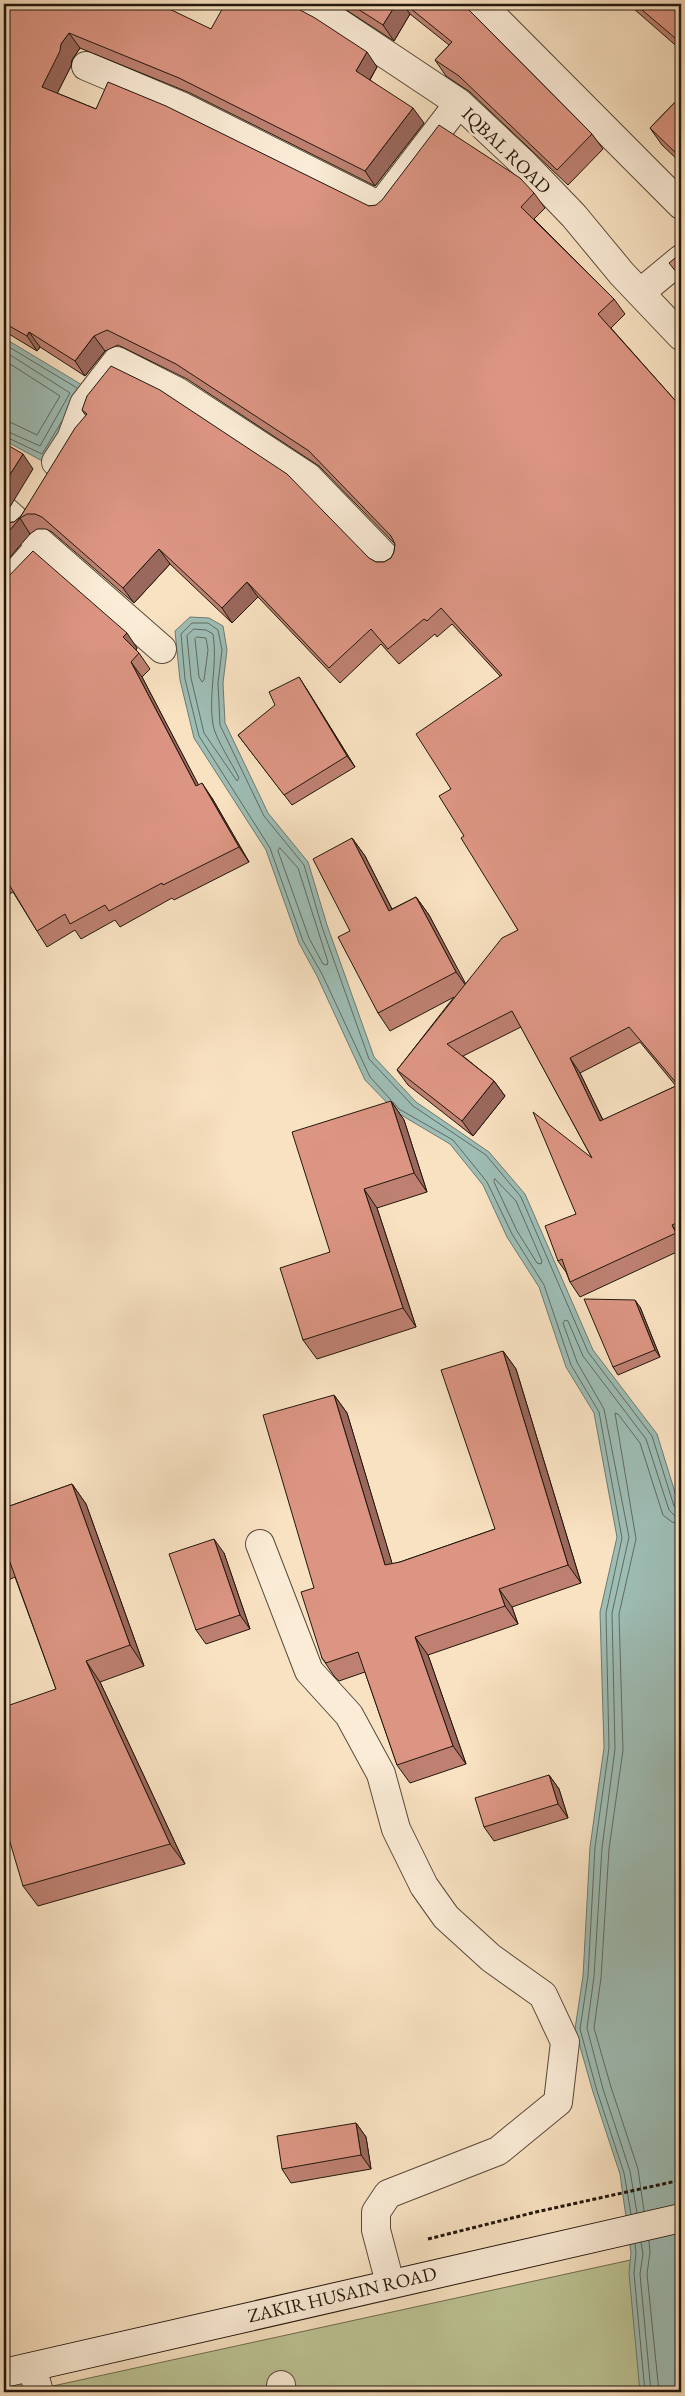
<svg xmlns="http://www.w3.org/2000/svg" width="685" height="2396" viewBox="0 0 685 2396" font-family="'EB Garamond',serif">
  <rect width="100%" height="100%" fill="#f9e2c2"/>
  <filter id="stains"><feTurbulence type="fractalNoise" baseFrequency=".004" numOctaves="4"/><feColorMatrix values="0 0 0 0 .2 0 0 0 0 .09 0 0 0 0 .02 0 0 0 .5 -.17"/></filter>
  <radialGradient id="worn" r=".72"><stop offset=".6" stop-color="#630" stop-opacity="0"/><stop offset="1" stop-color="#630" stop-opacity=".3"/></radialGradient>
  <path fill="#bcc394" stroke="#6f6d50" d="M681,2249V2392H23L39,2389Z"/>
  <path fill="#9ebdb5" stroke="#6c7b72" d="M4,338L87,388L44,462L4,440Z
    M190,617L209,618L223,626L227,650L223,683L225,723L268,813L308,862L327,925L374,1057L416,1102L489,1152L525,1194L593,1350L657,1434L681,1512V2392H640L629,2273L631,2253L620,2174L593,2092L575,2029L583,1976L590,1847L604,1748L600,1612L617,1537L594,1413L566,1367L539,1287L507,1237L483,1185L450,1144L396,1112L365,1080L317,976L299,943L266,850L194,738L180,680L175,631Z"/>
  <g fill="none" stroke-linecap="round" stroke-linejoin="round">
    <path stroke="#606a61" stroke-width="1" d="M4,344L77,388
      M4,351L70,393L40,446L4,430
      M4,360L60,396L37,435L12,423L4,422
      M4,436L42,454L62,421
      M194,629L206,630L213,634C218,664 208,694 213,725C216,740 232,763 239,778L237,781L204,733L191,678L187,636Z
      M197,637L206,638L208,650L204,680L202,682L199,677L195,639Z
      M280,848L298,868L328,962L327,965L323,964L309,938L278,851Z
      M391,1100L370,1077L322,974L303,941L270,848L199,736L185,679L181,634L192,623H208L218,630L222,650L218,683L220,725L264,816L304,865L322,927L369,1059L413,1106L486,1155L521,1197L588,1352L652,1436L674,1506L680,1511
      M393,1102L399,1109L453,1140L487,1182L512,1234L544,1285L571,1365L599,1412L622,1538L606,1613L609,1748L595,1847L588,1976L580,2029L597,2091L624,2173L631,2214
      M495,1179L516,1201L542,1261L541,1264L537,1263L517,1231L494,1182Z
      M644,2211L638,2169L611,2087L594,2028L601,1978L609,1849L623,1750L619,1614L636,1539L615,1413L618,1414L640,1443L663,1515L672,1522L681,1524
      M637,2213L630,2171L603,2089L587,2028L594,1977L602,1848L615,1749L612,1613L629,1537L604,1409L577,1362L563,1323L565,1320L568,1321L583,1356L646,1439L669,1510L674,1515L681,1517
      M649,2241L650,2252L647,2274L659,2392
      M641,2242L643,2254L640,2274L651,2392
      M635,2244L636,2253L634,2273L645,2392"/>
    <defs>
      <path id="street" d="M301,4L333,19L459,103L523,163L574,216L622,274L681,336
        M481,4L681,205
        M86,66L183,107L380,206L459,103
        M640,293L681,259
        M56,462L71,439L84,404L117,361L178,392L308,477L390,562
        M4,510L42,544
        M4,587L42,544L162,649
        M260,1544L309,1671L349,1715L381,1774L396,1829L424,1886L446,1917L491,1958L543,1995L565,2042L558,2102L498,2151L388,2194L376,2212V2230L390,2283
        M32,2367L39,2392
        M281,2385L282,2392"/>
      <path id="secondary" d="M4,2373L681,2218"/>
    </defs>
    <use href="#street" stroke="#584a3a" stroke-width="30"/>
    <use href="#secondary" stroke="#22170d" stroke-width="30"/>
    <path stroke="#22170d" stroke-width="3" stroke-dasharray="4 2.5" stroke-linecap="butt" d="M428,2239L536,2212L681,2180"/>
    <use href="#street" stroke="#fbecd7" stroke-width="28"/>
    <use href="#secondary" stroke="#fbecd7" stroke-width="28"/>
  </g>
  <path fill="#bd8071" stroke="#22170d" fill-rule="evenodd" d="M4,4L211,29L377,67L370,80L424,123L375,186L190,93L80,48L72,60L71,66L57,93L96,109L369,206L534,193L545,208L534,219L614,299L625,314L611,328L681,407V1250L580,1297L570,1282L566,1272L558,1261L576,1214L592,1158L521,1027L463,1056L494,1081L505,1096L473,1136L408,1085L397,1070L454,997L390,1031L378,1013L350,931L352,838L365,856L392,909L416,897L429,915L465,984L518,930L464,836L451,789L500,676L452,624L437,637L435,634L399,664L381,644L340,683L258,597L232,623L170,564L134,603L52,532L46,529H37L30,534L6,523L14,522L21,516L86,416L82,410L376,562H384L391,558L394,552L395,544L319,466L187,379L118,345L105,351L85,376L40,347L37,351L4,331V71L5,67H4ZM640,1042L676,1086L603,1120L580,1073Z
    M337,4H466V7L592,134L603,149L568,185L470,92L446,76L435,60L449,45L410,14L394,41Z
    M630,4H681V50L634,9Z
    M681,96V163L662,145L650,128Z
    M4,581L137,648L136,650L139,653L150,669L142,677L198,785L212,798L249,862L174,900L172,898L120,927L115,920L81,939L75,930L47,947L37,931L13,892L4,897Z
    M306,688L355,767L292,805L238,735Z
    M391,1101L404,1120L427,1192L377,1208L416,1327L317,1359L303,1340L330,1252Z
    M640,1307L660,1357L618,1375L613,1367Z
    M503,1351L516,1369L581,1583L512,1607L518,1624L428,1655L466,1764L410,1783L397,1765L365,1672L339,1681L334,1676L322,1658L314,1588L334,1395L347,1413L392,1564L400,1562L495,1529Z
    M72,1484L86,1504L144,1666L100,1682L185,1864L38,1906L23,1886L56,1689L15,1577L4,1582V1508Z
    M224,1553L250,1629L206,1644L196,1630Z
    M549,1775L559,1789L568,1818L494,1841L484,1827Z
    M356,2123L366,2137L371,2169L291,2183L282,2169Z"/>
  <path fill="#9a685c" stroke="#22170d" d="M396,4H403L410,14L394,41L383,25Z
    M69,33L80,48L72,60L71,66L53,102L42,87L61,44Z
    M367,52L377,67L366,86L356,71Z
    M413,108L424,123L375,186L365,171Z
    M29,332L40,347L37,351L27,336Z
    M94,336L105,351L85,376L75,361Z
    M23,454L33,469L5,515L4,518V484Z
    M20,518L30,534L4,564V537Z
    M159,549L170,564L134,603L123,588Z
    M247,582L258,597L232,623L222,608Z
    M127,633L137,648L134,652L123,637Z
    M131,662L142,677L207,801L196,786Z
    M299,677L306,688L355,767L347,756Z
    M202,783L212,798L249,862L239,847Z
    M352,838L365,856L402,929L389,911Z
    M416,897L429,915L469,990L456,972Z
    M570,1058L580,1073L611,1137L600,1121Z
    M494,1081L505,1096L473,1136L462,1121Z
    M391,1101L404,1120L427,1192L414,1173Z
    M364,1189L377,1208L416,1327L403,1308Z
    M672,1225L681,1238V1241L676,1233Z
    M635,1300L640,1307L660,1357L655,1350Z
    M503,1351L516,1369L581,1583L568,1565Z
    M334,1395L347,1413L398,1583L385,1565Z
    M72,1484L86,1504L144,1666L130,1645Z
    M214,1539L224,1553L250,1629L240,1615Z
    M499,1589L512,1607L518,1624L505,1606Z
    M415,1637L428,1655L466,1764L453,1746Z
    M86,1661L100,1682L185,1864L170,1844Z
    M549,1775L559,1789L568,1818L558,1804Z
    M356,2123L366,2137L371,2169L361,2155Z"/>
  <path fill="#dc9583" stroke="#22170d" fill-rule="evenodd" d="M4,4H159L211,29L225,4H289L315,18L367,52L356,71L413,108L365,171L179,78L69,33L61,44L60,51L42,87L96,109L108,82L166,106L369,206L376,205L382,200L439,125L520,178L534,193L521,207L614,299L598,314L681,407V1221L672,1225L676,1233L570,1282L562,1259L558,1261L545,1226L576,1214L533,1112L592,1158L512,1011L447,1044L494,1081L462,1121L397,1070L502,938L518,930L461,838L464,836L439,796L451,789L416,734L502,675L441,608L427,621L424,619L388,649L371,629L329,668L247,582L222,608L159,549L123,588L42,517L35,514H27L20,518L4,537V523H6L14,522L21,516L75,428L87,414L82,410L87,396L111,366L160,390L287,474L369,558L376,562H384L391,558L394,552L395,544L391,536L309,451L176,364L107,330L94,336L75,361L29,332L27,336L4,323V71L9,59L4,57ZM629,1027L678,1085L600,1121L570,1058Z
    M350,4H396L383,25Z
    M405,4H463L592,134L557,170L459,76L435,60L452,42Z
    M635,4H681V43Z
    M681,96V158L650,128Z
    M681,251V278L669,263L680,254Z
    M4,443L23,454L4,484Z
    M33,551L127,633L123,637L139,653L131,662L196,786L202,783L239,847L163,885L162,883L109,911L105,905L70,924L65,914L37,931L4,876V581Z
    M299,677L347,756L284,795L238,735L275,705L269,692Z
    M352,838L389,911L416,897L456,972L378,1013L338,937L350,931L313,859Z
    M391,1101L414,1173L364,1189L403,1308L303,1340L280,1268L330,1252L292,1132Z
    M584,1299L635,1300L655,1350L613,1367Z
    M503,1351L568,1565L499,1589L505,1606L415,1637L453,1746L397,1765L358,1652L326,1663L322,1658L301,1592L314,1588L263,1415L334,1395L385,1565L400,1562L495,1529L441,1370Z
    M72,1484L130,1645L86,1661L170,1844L23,1886L4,1822V1707L56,1689L7,1554L4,1555V1508Z
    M681,1489V1510L675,1491Z
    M214,1539L240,1615L196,1630L169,1554Z
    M549,1775L558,1804L484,1827L475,1798Z
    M356,2123L361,2155L282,2169L277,2136Z"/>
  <g text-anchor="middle" stroke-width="5" stroke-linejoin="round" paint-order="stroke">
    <g font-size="19" fill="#22170d" stroke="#fbecd7">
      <text transform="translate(507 150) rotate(44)" y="7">IQBAL ROAD</text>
      <text transform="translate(342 2294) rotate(-13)" y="7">ZAKIR HUSAIN ROAD</text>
    </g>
  </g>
  <rect width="685" height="2396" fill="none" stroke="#f9e2c2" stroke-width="20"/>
  <rect x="5" y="5" width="675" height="2386" fill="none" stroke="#22170d" stroke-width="2.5"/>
  <rect x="10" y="10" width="665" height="2376" fill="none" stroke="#22170d"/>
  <rect width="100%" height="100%" filter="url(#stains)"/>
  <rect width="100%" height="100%" fill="url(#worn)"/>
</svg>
